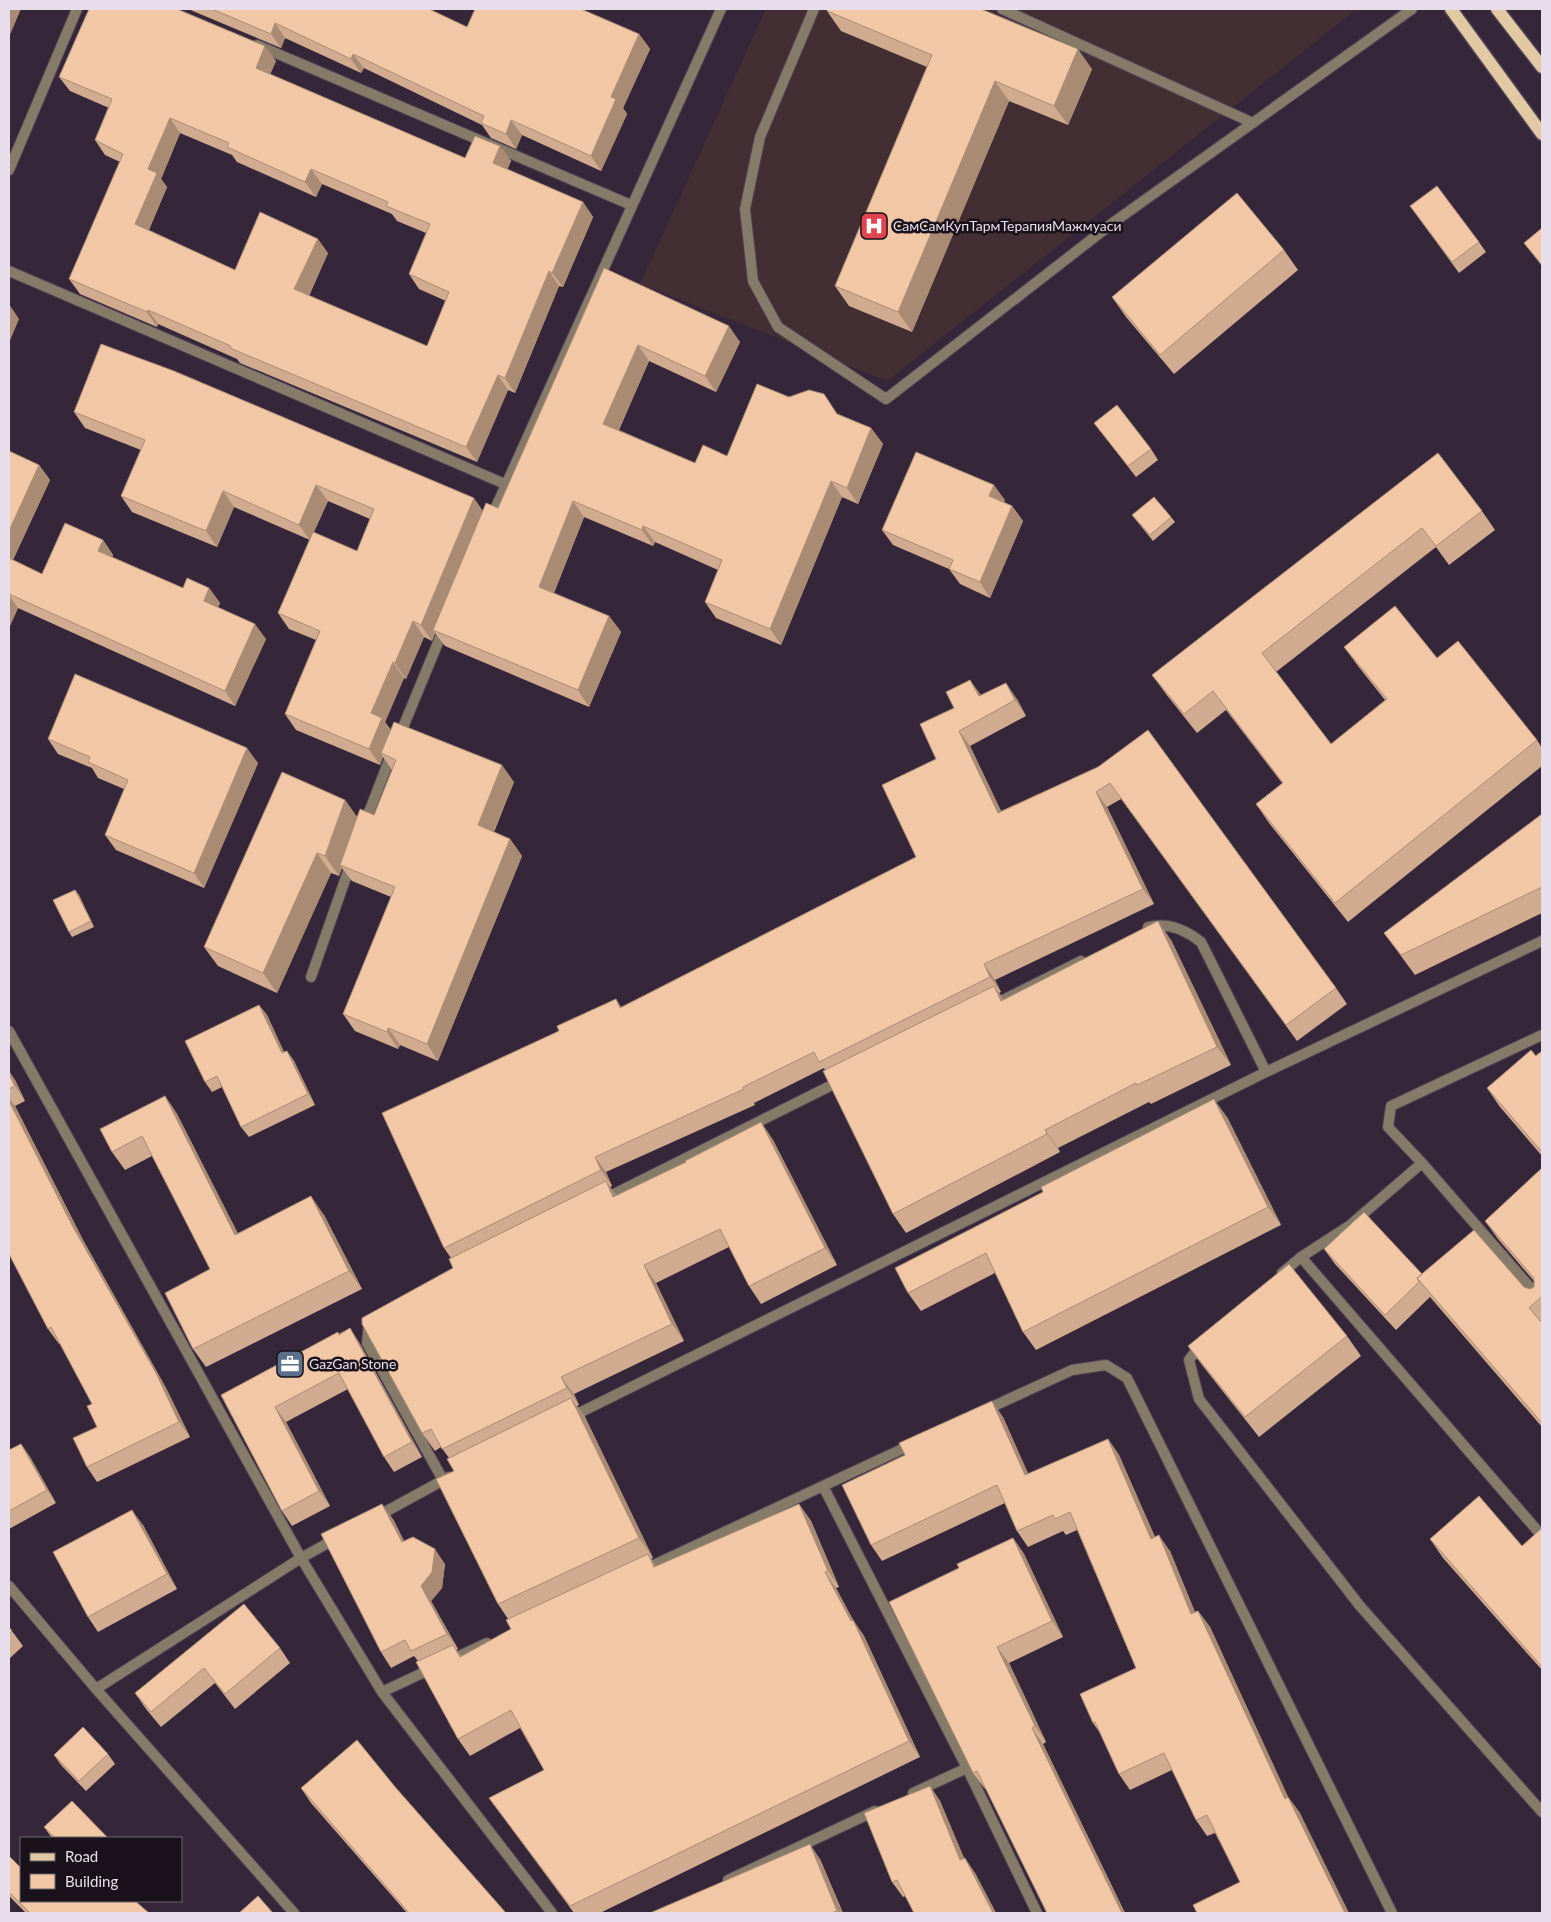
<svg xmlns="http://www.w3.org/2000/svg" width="1551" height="1922" viewBox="0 0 1551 1922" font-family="Lato,sans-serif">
  <rect width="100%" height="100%" fill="#35263a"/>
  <path fill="#422e33" d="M766,9H1357L887,381L640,284Z"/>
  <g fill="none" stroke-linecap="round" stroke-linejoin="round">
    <defs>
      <path id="lane" d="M1422,1163L1542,1301
        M1301,1257L1542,1536
        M1282,1273L1301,1257L1349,1226L1422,1163L1388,1127L1391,1106L1542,1035
        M1201,1344L1189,1360L1199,1399L1360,1606L1542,1812"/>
      <path id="street" d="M814,9L760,137L745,209L753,281L778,327L886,399L1114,222L1412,9
        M1002,9L1253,123
        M257,45L631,205
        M9,170L77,9
        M9,271L505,484
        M491,518L721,9
        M399,737L444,628
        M364,825L393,750
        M1148,927C1168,922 1185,929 1201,942L1266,1072
        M311,977L351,863
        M991,1006L1081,961
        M9,1031L301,1558L382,1692L552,1913
        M604,1199L842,1080
        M369,1322L367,1343L443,1480
        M983,1411L1072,1370L1106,1365L1127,1378L1392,1913
        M569,1418L1266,1072L1542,941
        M823,1486L967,1768L1037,1913
        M376,1517L449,1477
        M643,1570L913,1444
        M9,1586L96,1689L294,1913
        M448,1661L487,1643
        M96,1689L301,1558L337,1538
        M382,1692L433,1668
        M913,1793L967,1768
        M728,1880L875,1811"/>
      <path id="primary" d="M1451,9L1542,134
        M1497,9L1542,67"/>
    </defs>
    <use href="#lane" stroke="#524356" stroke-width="12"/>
    <use href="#street" stroke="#524356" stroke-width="12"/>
    <use href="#primary" stroke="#524356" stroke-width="15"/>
    <use href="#lane" stroke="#867b69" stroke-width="10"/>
    <use href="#street" stroke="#867b69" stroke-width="10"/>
    <use href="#primary" stroke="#e0c9a3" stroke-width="12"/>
  </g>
  <path fill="#d0ab8f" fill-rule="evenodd" d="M188,9H429L467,27L639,34L650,49L623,108L627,114L601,171L522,135L516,149L491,138L482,125L364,68L361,73L285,38L281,48Z
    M827,11L1092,69L1068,125L1009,101L912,332L849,306L835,286L927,67L841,31Z
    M276,61L270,74L465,158L500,146L511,161L507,169L583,202L593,217L563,287L559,286L515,393L508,390L477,462L240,363L237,359L158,324L157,327L80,294L69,279L120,162L105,155L95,140L109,108L70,91L59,77ZM180,133L232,155L237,162L316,197L322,184L392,214L397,221L426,233L409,274L419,289L446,301L427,346L309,296L328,253L235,270L149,230L167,187L161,179Z
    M1418,217L1479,242L1486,252L1459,273Z
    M1542,228V266L1524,243Z
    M1284,250L1298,270L1174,374L1126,317L1112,297Z
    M604,268L740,342L716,392L649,361L619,430L695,463L727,456L789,397L838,414L871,428L883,444L858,504L842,497L781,645L716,618L705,602L718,570L655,542L653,546L584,517L554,593L609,616L621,632L589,707L445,646L435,633L432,641L424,637L406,679L404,678L385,722L391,730L514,782L494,832L510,839L522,856L438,1061L400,1045L398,1049L355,1031L343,1014L391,897L352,881L342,868L339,876L331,873L277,993L218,966L204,947L345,800L357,817L374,815L392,770L383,757L380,765L296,730L285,714L316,640L289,629L278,613L310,540L234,507L217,547L132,512L121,496L141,450L85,428L74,412L483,511L498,508ZM328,501L370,519L357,551L314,532Z
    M1094,423L1151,449L1158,460L1136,477Z
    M9,451L39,465L50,480L13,560L42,574L103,540L113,555L112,557L183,588H209L220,603L218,607L266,639L235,706L18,608L9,628Z
    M1438,453L1482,511L1495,530L1449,565L1436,547L1276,672L1331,744L1385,700L1358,666L1344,647L1437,658L1537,740L1542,748V766L1348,922L1269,823L1256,804L1282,783L1226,710L1197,733L1166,694L1152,675Z
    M1005,500L1004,502L1012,506L1023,521L990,598L960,584L949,569L893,545L882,530Z
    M1132,515L1171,517L1175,522L1153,541Z
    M981,695L1017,699L1026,716L970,746L1001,811L1098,767L1336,988L1347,1004L1297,1041L1121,799L1107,807L1154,904L995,980L1001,992L999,993L1004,1000L1171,940L1231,1065L1151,1104L1149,1102L1058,1148L1060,1152L906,1233L893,1214L824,1068L754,1103L755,1105L606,1172L612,1186L610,1187L616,1196L686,1162L761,1122L773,1140L837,1265L761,1304L749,1286L729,1247L656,1283L684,1341L574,1394L579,1405L577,1406L585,1417L653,1558L651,1559L656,1566L799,1504L811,1521L839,1587L836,1588L853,1620L864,1636L920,1757L600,1913H574L489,1798L544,1770L520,1728L470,1756L458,1739L418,1661L414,1656L391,1668L381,1652L393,1519L404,1541L445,1564L442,1588L431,1601L458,1649L456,1650L461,1656L511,1629L508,1619L498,1604L454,1471L449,1458L441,1447L435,1451L422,1433L453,1268L451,1258L444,1248L559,1031L616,999L621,1007L916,857L936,759Z
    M48,739L258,763L204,888L116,850L105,835L124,789L98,778L92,768L58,754Z
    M1542,814V913L1415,975L1384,933Z
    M75,890L79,895L94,927L72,937L69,932Z
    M259,1005L267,1015L284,1052L287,1051L294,1061L315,1105L249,1137L241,1127L222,1087L212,1092L205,1082Z
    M1542,1051V1156L1500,1107L1487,1088Z
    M9,1071L15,1080L25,1101L15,1106L83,1240L166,1388L190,1437L97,1482L87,1467L97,1427L92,1404L60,1343L59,1344L48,1329L9,1254Z
    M165,1096L177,1114L238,1234L324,1215L362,1289L206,1367L193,1349L210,1269L152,1156L125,1170L112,1152Z
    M1227,1117L1281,1225L1036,1350L1023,1332L995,1273L921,1311L908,1293Z
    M1542,1168V1427L1430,1297L1396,1330L1335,1264L1324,1249L1422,1274L1524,1287L1530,1289L1534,1287V1281L1498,1239L1485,1221Z
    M350,1328L360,1344L422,1457L394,1472L384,1457L348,1389L286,1422L330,1506L292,1526L282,1511L221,1395Z
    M1347,1336L1361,1356L1259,1437L1202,1365L1188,1346Z
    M1003,1417L1028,1474L1108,1439L1119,1455L1155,1537L1170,1551L1195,1612L1198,1611L1210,1627L1288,1797L1300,1813L1240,1882L1215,1833L1207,1836L1196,1820L1172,1770L1130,1790L1119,1774L1100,1733L1093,1723L1136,1668L1077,1530L1066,1535L1063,1531L1028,1547L1017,1531L1005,1503L882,1561L871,1545Z
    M21,1444L30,1457L56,1503L9,1529V1450Z
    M143,1525L177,1589L98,1632L88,1617Z
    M1542,1528V1670L1443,1558L1430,1539L1522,1546Z
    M1013,1538L1024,1554L1063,1637L1009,1663L1046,1742L1043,1744L1125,1913H1047L986,1788L985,1789L973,1773L959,1568Z
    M244,1604L280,1648L290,1663L235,1709L215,1683L161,1727L146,1709L135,1693Z
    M9,1627L23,1646L9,1659Z
    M108,1754L115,1764L86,1791L61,1765L54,1755Z
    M930,1786L940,1801L964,1858L975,1873L996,1913H914L906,1896L903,1897L892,1882Z
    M301,1788H396L506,1913H407L311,1803Z
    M44,1827L108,1838H52Z
    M9,1856L21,1901H139L137,1903L149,1913H26L9,1896Z
    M820,1859L843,1913H650Z"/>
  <path fill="#a98b74" d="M9,9H21L9,37Z
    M275,23L285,38L281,48L271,34Z
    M639,34L650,49L623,108L627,114L601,171L591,156L611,97Z
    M265,46L276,61L267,82L256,68Z
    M1078,49L1092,69L1068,125L1054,106Z
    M353,54L364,68L361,73L351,59Z
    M995,81L1009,101L912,332L898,312Z
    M170,118L180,133L161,179L167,187L145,238L135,224L148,169Z
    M511,120L522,135L516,149L506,134Z
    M500,146L511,161L504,178L493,163Z
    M311,169L322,184L316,197L305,182Z
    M583,202L593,217L563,287L552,273Z
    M318,239L328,253L305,304L294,289Z
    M549,271L559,286L515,393L505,378Z
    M9,304L19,319L9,343Z
    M148,310L158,324L157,327L147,312Z
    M729,326L740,342L716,392L705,376Z
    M638,345L649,361L614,440L603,424Z
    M498,375L508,390L477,462L466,447Z
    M871,428L883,444L858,504L847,488Z
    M39,465L50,480L9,568V531Z
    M831,481L842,497L781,645L770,629Z
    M316,485L328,501L310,540L299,525Z
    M994,485L1005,500L1000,511L989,496Z
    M223,491L234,507L217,547L206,531Z
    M474,498L485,514L433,630L435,633L432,641L421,625Z
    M573,501L584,517L550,603L539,587Z
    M1012,506L1023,521L990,598L980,582Z
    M643,526L655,542L653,546L642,530Z
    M103,540L113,555L108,566L98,551Z
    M209,588L220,603L214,616L204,601Z
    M9,595L18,608L9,628Z
    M609,616L621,632L589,707L578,690Z
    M413,621L424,637L406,679L395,663Z
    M255,624L266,639L235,706L225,691Z
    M393,662L404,678L385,722L393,734L381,753L383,757L380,765L369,749L371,713Z
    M970,680L981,695L979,696Z
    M1006,683L1017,699L1026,716L1015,700Z
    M959,731L970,746L1009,828L998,813Z
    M247,748L258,763L204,888L194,873Z
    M502,765L514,782L489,842L478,825Z
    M1096,792L1107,807L1154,904L1143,889Z
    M345,800L359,820L340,865L342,868L339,876L325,856Z
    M510,839L522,856L438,1061L427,1044Z
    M317,853L331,873L277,993L263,973Z
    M75,890L79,895L94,927L91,921Z
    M1158,921L1171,940L1231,1065L1217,1047Z
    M984,964L995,980L1001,992L990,977Z
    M994,986L1007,1004L1001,1001Z
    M259,1005L267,1015L289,1063L282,1053Z
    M388,1028L400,1045L398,1049L387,1032Z
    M287,1051L294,1061L315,1105L308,1094Z
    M9,1071L15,1080L25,1101L15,1086L9,1074Z
    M165,1096L177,1114L248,1253L235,1235Z
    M9,1098L15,1106L83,1240L166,1388L190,1437L179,1422L72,1225L9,1101Z
    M1214,1099L1227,1117L1281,1225L1268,1207Z
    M761,1122L773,1140L837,1265L825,1248Z
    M1045,1130L1058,1148L1060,1152L1047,1134Z
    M595,1157L606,1172L612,1186L601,1170Z
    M606,1181L618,1198L613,1197Z
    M311,1196L324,1215L362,1289L349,1271Z
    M644,1265L656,1283L684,1341L672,1324Z
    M350,1328L360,1344L422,1457L412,1442Z
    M561,1377L574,1394L579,1405L567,1388Z
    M571,1398L585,1417L653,1558L639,1538Z
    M992,1401L1003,1417L1036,1491L1025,1475Z
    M275,1407L286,1422L330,1506L319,1491Z
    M1108,1439L1119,1455L1162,1555L1151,1539Z
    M21,1444L30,1457L56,1503L47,1490Z
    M382,1504L393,1519L412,1557L402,1542Z
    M799,1504L811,1521L839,1587L828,1571Z
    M132,1510L143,1525L177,1589L167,1574Z
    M1159,1535L1170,1551L1202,1630L1191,1614Z
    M1013,1538L1024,1554L1063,1637L1052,1621Z
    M435,1549L445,1564L442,1588L431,1601L458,1649L447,1634L421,1586Z
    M648,1554L659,1570L654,1567Z
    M825,1572L836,1588L853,1620L864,1636L920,1757L909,1741L851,1621Z
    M1198,1611L1210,1627L1296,1814L1285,1799Z
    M997,1647L1009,1663L1046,1742L1035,1726Z
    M1032,1728L1043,1744L1125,1913H1122Z
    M930,1786L940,1801L971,1875L960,1860Z
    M1288,1797L1300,1813L1349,1913H1345Z
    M810,1844L820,1859L843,1913H839L837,1911Z
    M965,1858L975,1873L996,1913H993Z"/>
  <path fill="#f2c7a6" stroke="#a98b74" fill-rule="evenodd" d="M89,9H177L265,46L256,68L465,158L475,136L500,146L493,163L583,202L552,273L549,271L505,378L498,375L466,447L230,348L231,346L148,310L147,312L69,279L123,154L95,140L112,99L59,77ZM170,118L229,143L227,147L305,182L311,169L388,202L386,206L430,224L409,274L449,292L427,346L294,289L318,239L260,212L235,270L135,224L157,173L148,169Z
    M212,9H429L467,27L475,9H581L639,34L611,97L616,99L591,156L511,120L506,134L481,123L484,116L353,54L351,59L275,23L271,34Z
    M828,9H981L1078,49L1054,106L995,81L898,312L835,286L932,55L827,11Z
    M1437,186L1479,242L1452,262L1410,206Z
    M1237,193L1284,250L1160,355L1112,297Z
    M1542,228V265L1524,243Z
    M604,268L729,326L705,376L638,345L603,424L695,463L703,445L727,456L757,384L789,397L809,390L824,394L837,414L871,428L847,488L831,481L770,629L705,602L722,560L643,526L642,530L573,501L539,587L609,616L578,690L433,630L486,503L498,508Z
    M101,344L174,371L474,498L421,625L413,621L395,663L393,662L371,713L382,718L369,749L285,714L320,631L278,613L313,532L357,551L374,509L316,485L299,525L223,491L206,531L121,496L145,440L74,412Z
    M1117,405L1151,449L1128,466L1094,423Z
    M9,451L39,465L9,531Z
    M916,452L994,485L989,496L1012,506L980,582L949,569L953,560L882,530Z
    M1438,453L1482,511L1436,546L1422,528L1262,653L1331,744L1387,699L1344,647L1395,606L1437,658L1458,641L1537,740L1335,903L1256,804L1283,783L1213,691L1184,714L1152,675Z
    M1154,497L1171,517L1150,535L1132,515Z
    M65,523L103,540L98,551L183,588L187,578L209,588L204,601L255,624L225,691L9,594V558L42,574Z
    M75,674L247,748L194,873L105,835L128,780L88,762L90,757L48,739Z
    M970,680L979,696L1006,683L1015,700L959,731L998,813L1098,767L1148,730L1336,988L1286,1025L1110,783L1096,792L1143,889L984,964L990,977L819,1062L814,1052L743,1087L744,1089L595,1157L601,1170L444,1248L382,1113L559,1031L557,1026L616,999L620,1008L916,857L882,785L936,759L920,724L954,708L946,692Z
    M394,722L502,765L478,825L510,839L427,1044L388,1028L387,1032L343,1014L395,887L340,865L360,809L374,815L396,760L381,753Z
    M282,772L345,800L325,856L317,853L263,973L204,947Z
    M1542,814V887L1401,955L1384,933Z
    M75,890L91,921L69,932L53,900Z
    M1158,921L1217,1047L1137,1085L1136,1083L1045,1130L1047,1134L893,1214L823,1071L994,986L1001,1001Z
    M259,1005L282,1053L287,1051L308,1094L241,1127L217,1076L205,1082L185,1041Z
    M1531,1050L1536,1056L1542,1051V1152L1487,1088Z
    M9,1074L15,1086L9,1089Z
    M165,1096L235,1235L311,1196L349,1271L193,1349L165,1293L210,1269L142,1136L112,1152L100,1129Z
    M1214,1099L1268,1207L1023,1332L986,1253L908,1293L895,1268L1043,1192L1041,1187Z
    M9,1101L72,1225L156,1373L179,1422L87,1467L73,1438L97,1427L87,1406L92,1404L51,1327L48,1329L9,1254Z
    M761,1122L825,1248L749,1286L720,1229L644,1265L672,1324L561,1377L567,1388L442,1449L431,1429L422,1433L362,1324V1318L453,1268L449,1259L606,1181L613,1197L686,1162L685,1161Z
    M1542,1168V1296L1529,1308L1542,1323V1423L1417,1278L1474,1230L1524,1287L1530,1289L1534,1287V1278L1485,1221Z
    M1364,1212L1422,1274L1417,1278L1419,1282L1385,1315L1324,1249Z
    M1289,1264L1347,1336L1245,1417L1188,1346Z
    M350,1328L412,1442L384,1457L339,1373L275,1407L319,1491L282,1511L221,1395L338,1332L339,1335Z
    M571,1398L639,1538L498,1604L436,1479L454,1471L447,1459Z
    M992,1401L1025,1475L1108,1439L1151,1539L1159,1535L1191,1614L1198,1611L1285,1799L1288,1797L1345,1913H1197L1193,1905L1240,1882L1207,1815L1196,1820L1164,1753L1119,1774L1095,1722L1093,1723L1080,1694L1136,1668L1070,1512L1055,1519L1053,1515L1017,1531L997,1485L871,1545L842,1485L905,1455L899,1443Z
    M21,1444L47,1490L9,1511V1450Z
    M1479,1496L1522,1546L1542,1528V1667L1430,1539Z
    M382,1504L402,1542L413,1537L435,1549L432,1572L421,1586L447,1634L411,1651L405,1640L381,1652L321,1534Z
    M799,1504L828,1571L825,1572L851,1621L853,1620L909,1741L570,1906L489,1798L544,1770L511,1710L458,1739L416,1662L453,1645L460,1657L511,1629L506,1620L648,1554L654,1567Z
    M132,1510L167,1574L88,1617L53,1552Z
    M1013,1538L1052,1621L997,1647L1035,1726L1032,1728L1122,1913H1047L977,1771L973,1773L889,1602L959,1568L957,1564Z
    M244,1604L280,1648L225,1694L204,1668L151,1712L135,1693Z
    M9,1627L12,1631L9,1634Z
    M83,1727L108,1754L79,1781L54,1755Z
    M357,1740L396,1788L506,1913H409L301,1788Z
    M930,1786L960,1860L965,1858L993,1913H914L897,1880L892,1882L864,1813Z
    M72,1801L108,1838H55L44,1827Z
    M810,1844L837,1911L831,1913H650Z
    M9,1856L21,1868V1901H135L149,1913H30L9,1892Z
    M258,1896L273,1913H239Z"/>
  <defs>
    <symbol id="hospital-square" viewBox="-11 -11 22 22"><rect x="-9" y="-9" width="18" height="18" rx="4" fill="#e0444e" stroke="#19121b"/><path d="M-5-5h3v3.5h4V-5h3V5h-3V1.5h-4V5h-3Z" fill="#fff"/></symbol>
    <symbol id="office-square" viewBox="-11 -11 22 22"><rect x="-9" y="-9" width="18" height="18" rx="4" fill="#5c6f8a" stroke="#19121b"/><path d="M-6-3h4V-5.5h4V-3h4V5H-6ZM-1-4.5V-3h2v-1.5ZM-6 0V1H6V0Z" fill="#fff"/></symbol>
  </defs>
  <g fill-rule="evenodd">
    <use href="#hospital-square" x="858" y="210" width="32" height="32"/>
    <use href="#office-square" x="274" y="1348" width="32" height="32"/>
  </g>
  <g text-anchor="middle" stroke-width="5" stroke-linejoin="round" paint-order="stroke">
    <g font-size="14" fill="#e8deeb" stroke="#19121b" text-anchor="start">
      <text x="893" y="231">СамСамКупТармТерапияМажмуаси</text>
      <text x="309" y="1369">GazGan Stone</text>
    </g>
  </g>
  <rect width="1551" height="1922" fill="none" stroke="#e8deeb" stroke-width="20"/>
  <rect x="20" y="1837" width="162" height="65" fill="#19121b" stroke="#6c646e"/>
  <rect x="30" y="1853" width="25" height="8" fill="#e0c9a3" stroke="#6c646e"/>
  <text x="65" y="1862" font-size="15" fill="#e8deeb">Road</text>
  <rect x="30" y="1874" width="25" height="15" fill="#f2c7a6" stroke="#6c646e"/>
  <text x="65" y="1887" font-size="15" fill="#e8deeb">Building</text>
</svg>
